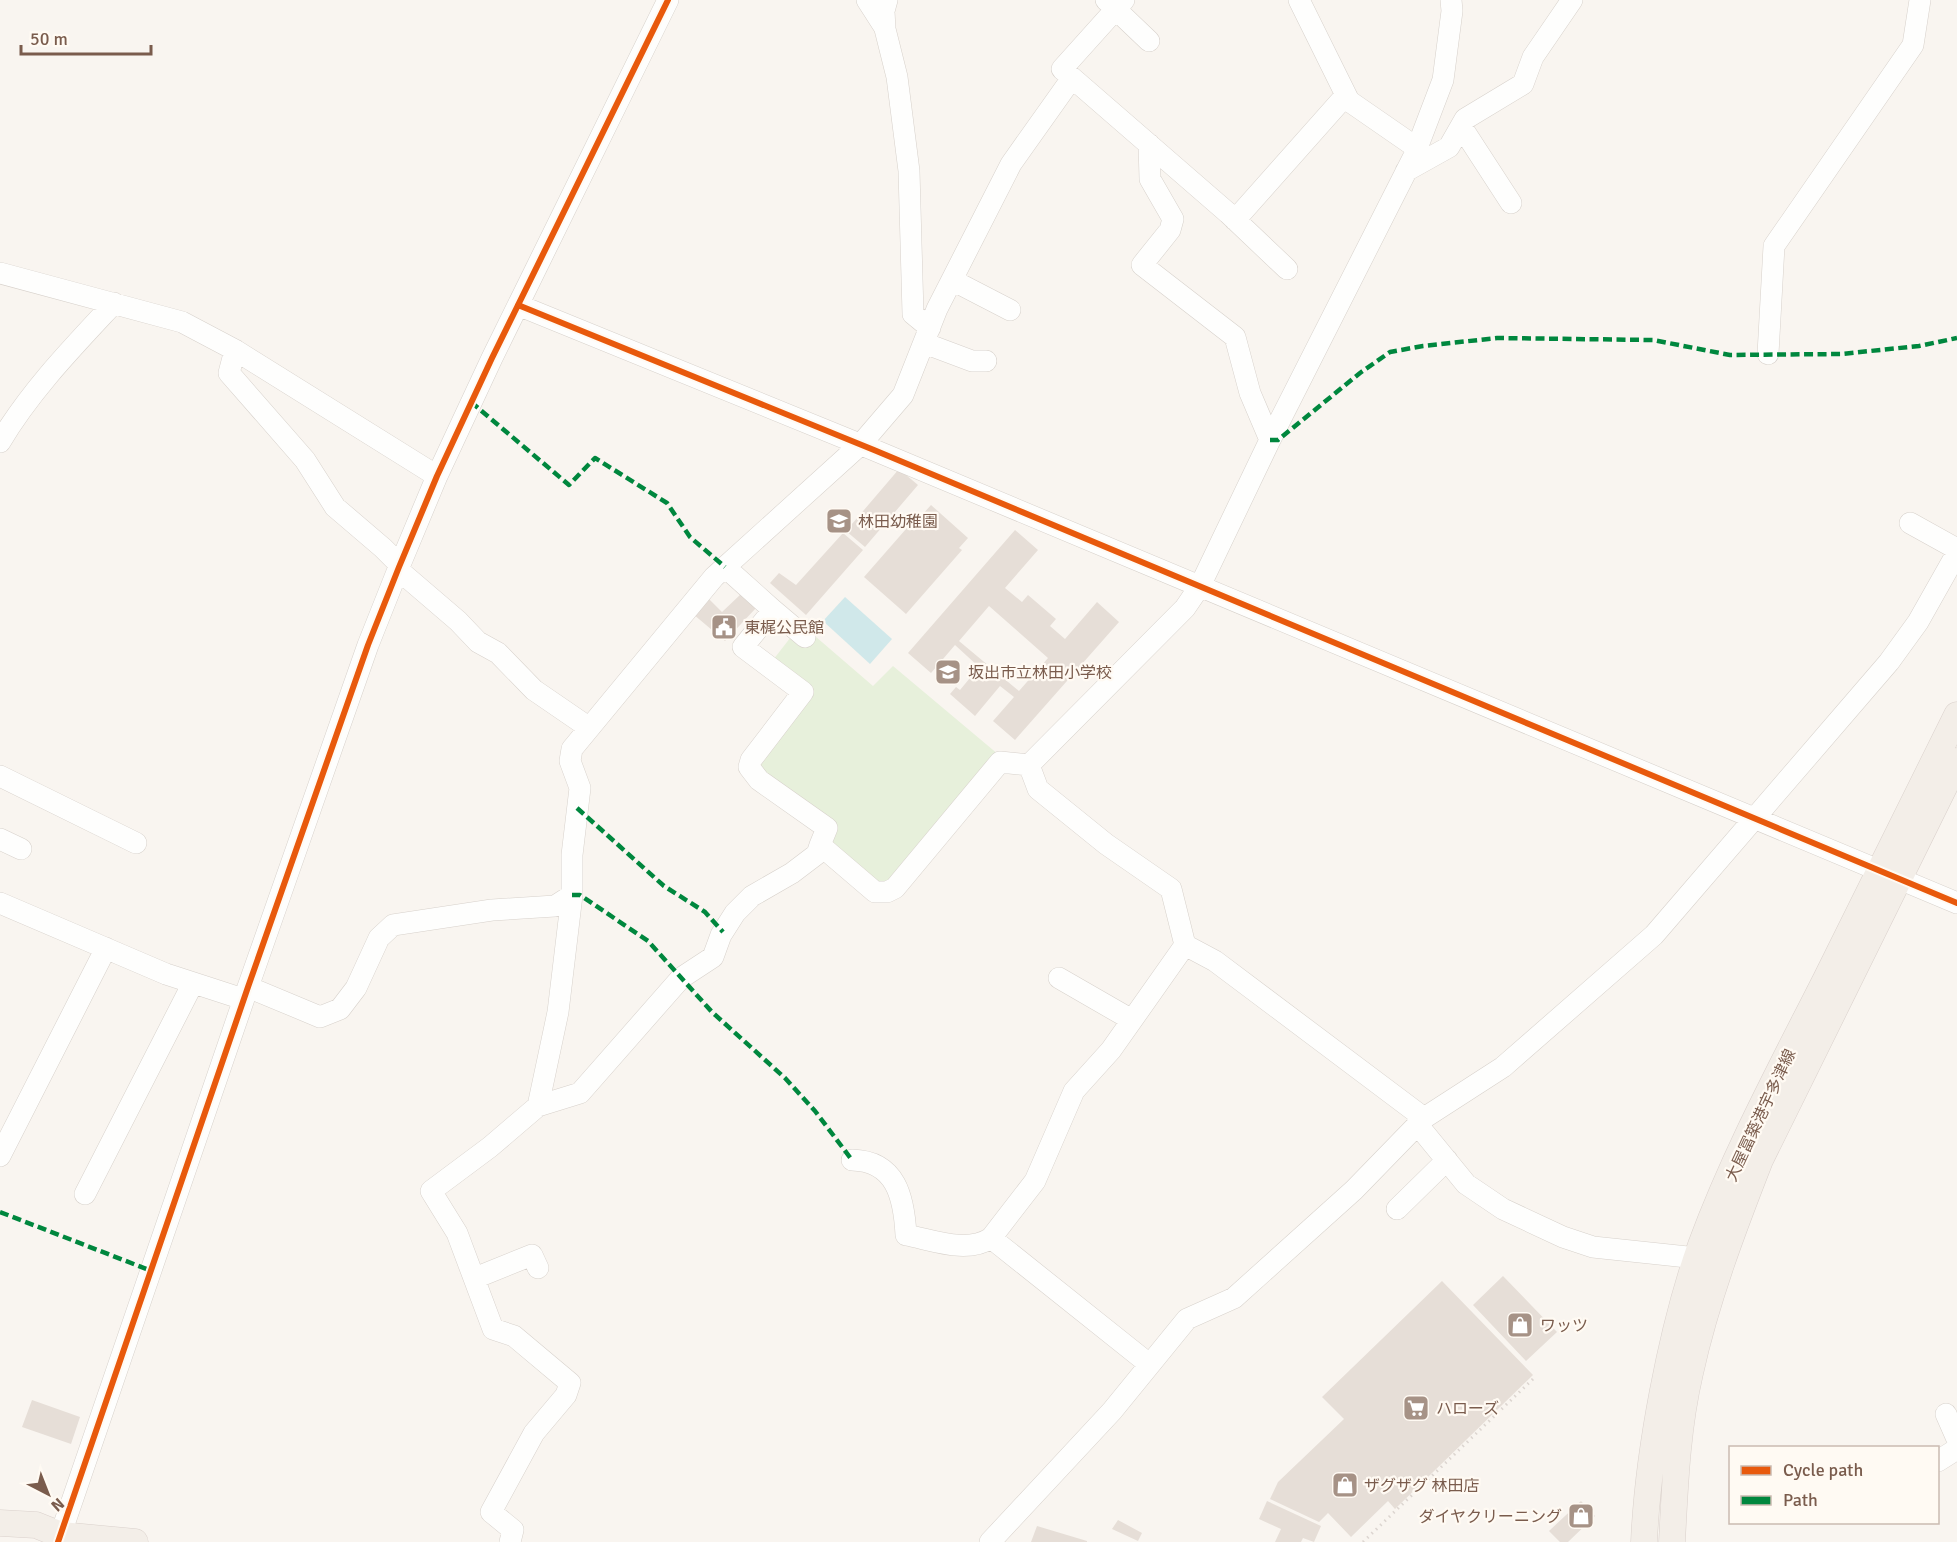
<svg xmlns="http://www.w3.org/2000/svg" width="1957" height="1542" viewBox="0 0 1957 1542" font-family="Signika,'Noto Sans JP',sans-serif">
  <rect width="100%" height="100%" fill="#f9f5f0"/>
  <path fill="#e7f0db" d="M801,624L873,686L893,666L999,755L890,885L877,886L762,777L760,760L813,691L773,660Z"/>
  <path fill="#d0e8ea" d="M845,597L892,639L870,664L823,621Z"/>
  <path fill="#e6ded7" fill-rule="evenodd" d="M899,469L918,485L865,547L846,531Z
    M931,505L968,538L959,548L962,550L906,614L864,577L920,513L922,515Z
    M1015,530L1038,550L1005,588L1022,602L1028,595L1056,619L1050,626L1065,639L1097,602L1119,622L1015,740L993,721L1014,697L1000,686L975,716L950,694L956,687L960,690L979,667L955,645L931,673L908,653ZM989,606L1048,658L1019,691L959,641Z
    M843,533L863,550L806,615L770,583L779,573L796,585Z
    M741,594L756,608L725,641L693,614L708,598L722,612Z
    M1503,1276L1557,1332L1526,1361L1473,1305Z
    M1442,1281L1533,1375L1395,1509L1388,1501L1351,1537L1328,1513L1319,1522L1270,1499L1278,1482L1344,1419L1322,1397Z
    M32,1400L80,1417L71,1444L22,1427Z
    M1267,1501L1321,1526L1314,1542L1303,1538L1301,1542H1275L1281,1529L1259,1519Z
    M1581,1501L1595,1516L1568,1542H1560L1549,1531Z
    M1118,1520L1142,1533L1138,1541L1112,1529Z
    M1037,1526L1087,1541V1542H1031Z"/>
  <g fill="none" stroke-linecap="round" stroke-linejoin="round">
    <defs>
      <path id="minor" d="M867,0L885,28
        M887,0L884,11L885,29L897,77L909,171L913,314L930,328
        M1106,0L1149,41
        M1124,0L1062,69L1228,213L1287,269
        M1299,0L1349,101L1417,148
        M1461,126L1511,203
        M1149,144L1150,179L1173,219L1170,230L1142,265L1235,337L1250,393L1270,440
        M1406,171L1449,147L1465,119L1523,84L1533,57L1572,0
        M1235,220L1346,95
        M0,273L182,322L235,350L437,476
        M952,280L1010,310
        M518,305L874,450L1957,903
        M924,343L972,361H986
        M235,350L229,373L305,460L335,507L383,548L396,561L402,573L458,621L478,642L498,653L534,690L588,727
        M1768,354L1774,246L1913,45L1920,0
        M0,442C31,390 73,347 114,303
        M1910,523L1957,549
        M725,567L773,610L743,647L803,692L751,760L749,767L759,780L827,828L820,845L875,892H887L895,888L1000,762L1029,765
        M773,610L805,637
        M1029,765L1185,608L1200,586L1270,440L1414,156L1443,80L1452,11L1451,0
        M1029,765L1038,789L1106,844L1171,889L1185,945L1215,961L1424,1118
        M0,776L136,843
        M0,839L21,849
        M0,903L166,974L243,999
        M1059,978L1132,1020
        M248,987L320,1017L340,1009L356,988L379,938L393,925L492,910L555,906L572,895
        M538,1106L558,1012L572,895V855L580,788L570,761L572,749L714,577L861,444L903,395L937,309L1011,164L1072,78
        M1417,1124L1466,1184L1503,1209L1563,1237L1593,1247L1697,1258
        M0,1156L106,948
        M852,1160C896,1161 904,1197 906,1235C933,1240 967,1254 991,1238L1035,1181L1074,1091L1111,1050L1185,945
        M85,1194L193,983
        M1397,1209L1447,1160
        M991,1238L1149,1364
        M475,1278L532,1255L538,1268
        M1946,1414L1957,1439
        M1938,1461L1957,1449
        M58,1542L248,987L368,645L399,567L437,476L492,358L668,0
        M510,1542L513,1530L491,1512L534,1433L566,1395L570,1383L514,1336L493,1329L457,1233L431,1191L490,1147L538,1106L580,1093L681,978L713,957L721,935L735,913L752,896L792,873L817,854L820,845
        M990,1542L1112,1411L1187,1319L1234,1298L1354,1190L1424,1118L1503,1067L1654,935L1889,662L1918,622L1957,553"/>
      <path id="major" d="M0,1523L36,1525L61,1535L135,1542
        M1644,1542C1648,1452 1671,1330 1701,1245C1735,1153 1782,1066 1826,979C1870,891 1913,803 1957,715
        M1672,1542C1675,1485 1677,1429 1690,1373C1706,1300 1733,1229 1760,1160L1957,761"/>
    </defs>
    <use href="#minor" stroke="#d7d1cb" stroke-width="22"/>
    <use href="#major" stroke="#dad1cc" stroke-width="27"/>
    <path stroke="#dcd5d0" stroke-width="3" stroke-dasharray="1.5 4.5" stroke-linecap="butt" d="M1363,1542L1533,1379"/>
    <use href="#minor" stroke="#fefefd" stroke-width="21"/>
    <use href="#major" stroke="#f3eee8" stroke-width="26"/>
    <path stroke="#00873e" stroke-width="4.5" stroke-dasharray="9 4.5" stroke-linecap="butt" d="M471,402L569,485L595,458L667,503L690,537L725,567
      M1270,440H1278L1360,373L1390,352L1423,346L1497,338L1653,340L1730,355L1841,354L1919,346L1957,338
      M577,808L664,886L705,912L723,932
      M572,895H580L648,941L712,1012L785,1078L815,1111L852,1160
      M0,1212L149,1270"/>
    <defs>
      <path id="cycleway" d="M518,305L874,450L1957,903
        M58,1542L248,987L368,645L399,567L437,476L492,358L668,0"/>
    </defs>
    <use href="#cycleway" stroke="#fffaf3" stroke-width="10"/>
    <use href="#cycleway" stroke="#e8590c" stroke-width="6"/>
  </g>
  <defs>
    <symbol id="school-square" viewBox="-11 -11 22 22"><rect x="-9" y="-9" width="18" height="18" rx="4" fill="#a69286" stroke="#fffaf3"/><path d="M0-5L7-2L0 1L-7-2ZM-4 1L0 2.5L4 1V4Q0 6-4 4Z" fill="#fff"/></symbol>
    <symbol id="civic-square" viewBox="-11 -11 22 22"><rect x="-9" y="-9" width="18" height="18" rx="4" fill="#a69286" stroke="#fffaf3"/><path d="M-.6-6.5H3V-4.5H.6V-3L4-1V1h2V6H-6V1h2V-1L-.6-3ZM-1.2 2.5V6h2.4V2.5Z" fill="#fff"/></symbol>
    <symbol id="shop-square" viewBox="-11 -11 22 22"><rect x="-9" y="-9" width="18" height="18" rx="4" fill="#a69286" stroke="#fffaf3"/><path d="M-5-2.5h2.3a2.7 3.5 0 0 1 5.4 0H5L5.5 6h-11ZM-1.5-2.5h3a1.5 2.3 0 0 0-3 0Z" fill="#fff"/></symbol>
    <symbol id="supermarket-square" viewBox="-11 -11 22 22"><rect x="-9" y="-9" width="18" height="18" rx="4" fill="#a69286" stroke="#fffaf3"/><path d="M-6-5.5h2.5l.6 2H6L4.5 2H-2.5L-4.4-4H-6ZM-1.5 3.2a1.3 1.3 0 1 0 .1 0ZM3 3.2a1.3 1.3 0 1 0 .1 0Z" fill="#fff"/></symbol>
  </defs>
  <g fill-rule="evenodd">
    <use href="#school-square" x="824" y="506" width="30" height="30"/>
    <use href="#civic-square" x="709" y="612" width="30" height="30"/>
    <use href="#school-square" x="933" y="657" width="30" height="30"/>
    <use href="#shop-square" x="1505" y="1310" width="30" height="30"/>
    <use href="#supermarket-square" x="1401" y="1393" width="30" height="30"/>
    <use href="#shop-square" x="1330" y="1470" width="30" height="30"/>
    <use href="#shop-square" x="1566" y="1501" width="30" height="30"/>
  </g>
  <g text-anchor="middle" stroke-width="4.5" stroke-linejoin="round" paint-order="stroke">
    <g font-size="16" fill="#7a5c4d" stroke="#fffaf3" text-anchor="start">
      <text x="858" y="527">林田幼稚園</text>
      <text x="744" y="633">東梶公民館</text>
      <text x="968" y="678">坂出市立林田小学校</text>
      <text x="1540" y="1331">ワッツ</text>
      <text x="1436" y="1414">ハローズ</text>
      <text x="1364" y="1491">ザグザグ 林田店</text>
      <text x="1562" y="1522" text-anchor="end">ダイヤクリーニング</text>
    </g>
    <g font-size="16" fill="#7a5c4d" stroke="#fffaf3">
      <text transform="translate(1760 1115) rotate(-65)" y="6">大屋冨築港宇多津線</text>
    </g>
  </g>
  <rect x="1729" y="1446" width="210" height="78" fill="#fffaf3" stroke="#cabbb1" stroke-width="1.5"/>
  <rect x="1741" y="1466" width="30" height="9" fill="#e8590c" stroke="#cabbb1" stroke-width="1.5"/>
  <text x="1783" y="1476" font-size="18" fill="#7a5c4d">Cycle path</text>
  <rect x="1741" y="1496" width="30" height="9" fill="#00873e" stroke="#cabbb1" stroke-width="1.5"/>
  <text x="1783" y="1506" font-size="18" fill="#7a5c4d">Path</text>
  <g transform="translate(48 1494) rotate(138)" stroke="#fffaf3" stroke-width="4.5" paint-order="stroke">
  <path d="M0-4.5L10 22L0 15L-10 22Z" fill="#7a5c4d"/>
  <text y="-9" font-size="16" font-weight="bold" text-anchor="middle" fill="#7a5c4d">N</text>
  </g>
  <path d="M21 45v9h130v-9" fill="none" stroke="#7a5c4d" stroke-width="3"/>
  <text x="30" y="45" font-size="18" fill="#7a5c4d" stroke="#fffaf3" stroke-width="4.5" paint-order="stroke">50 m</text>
</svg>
